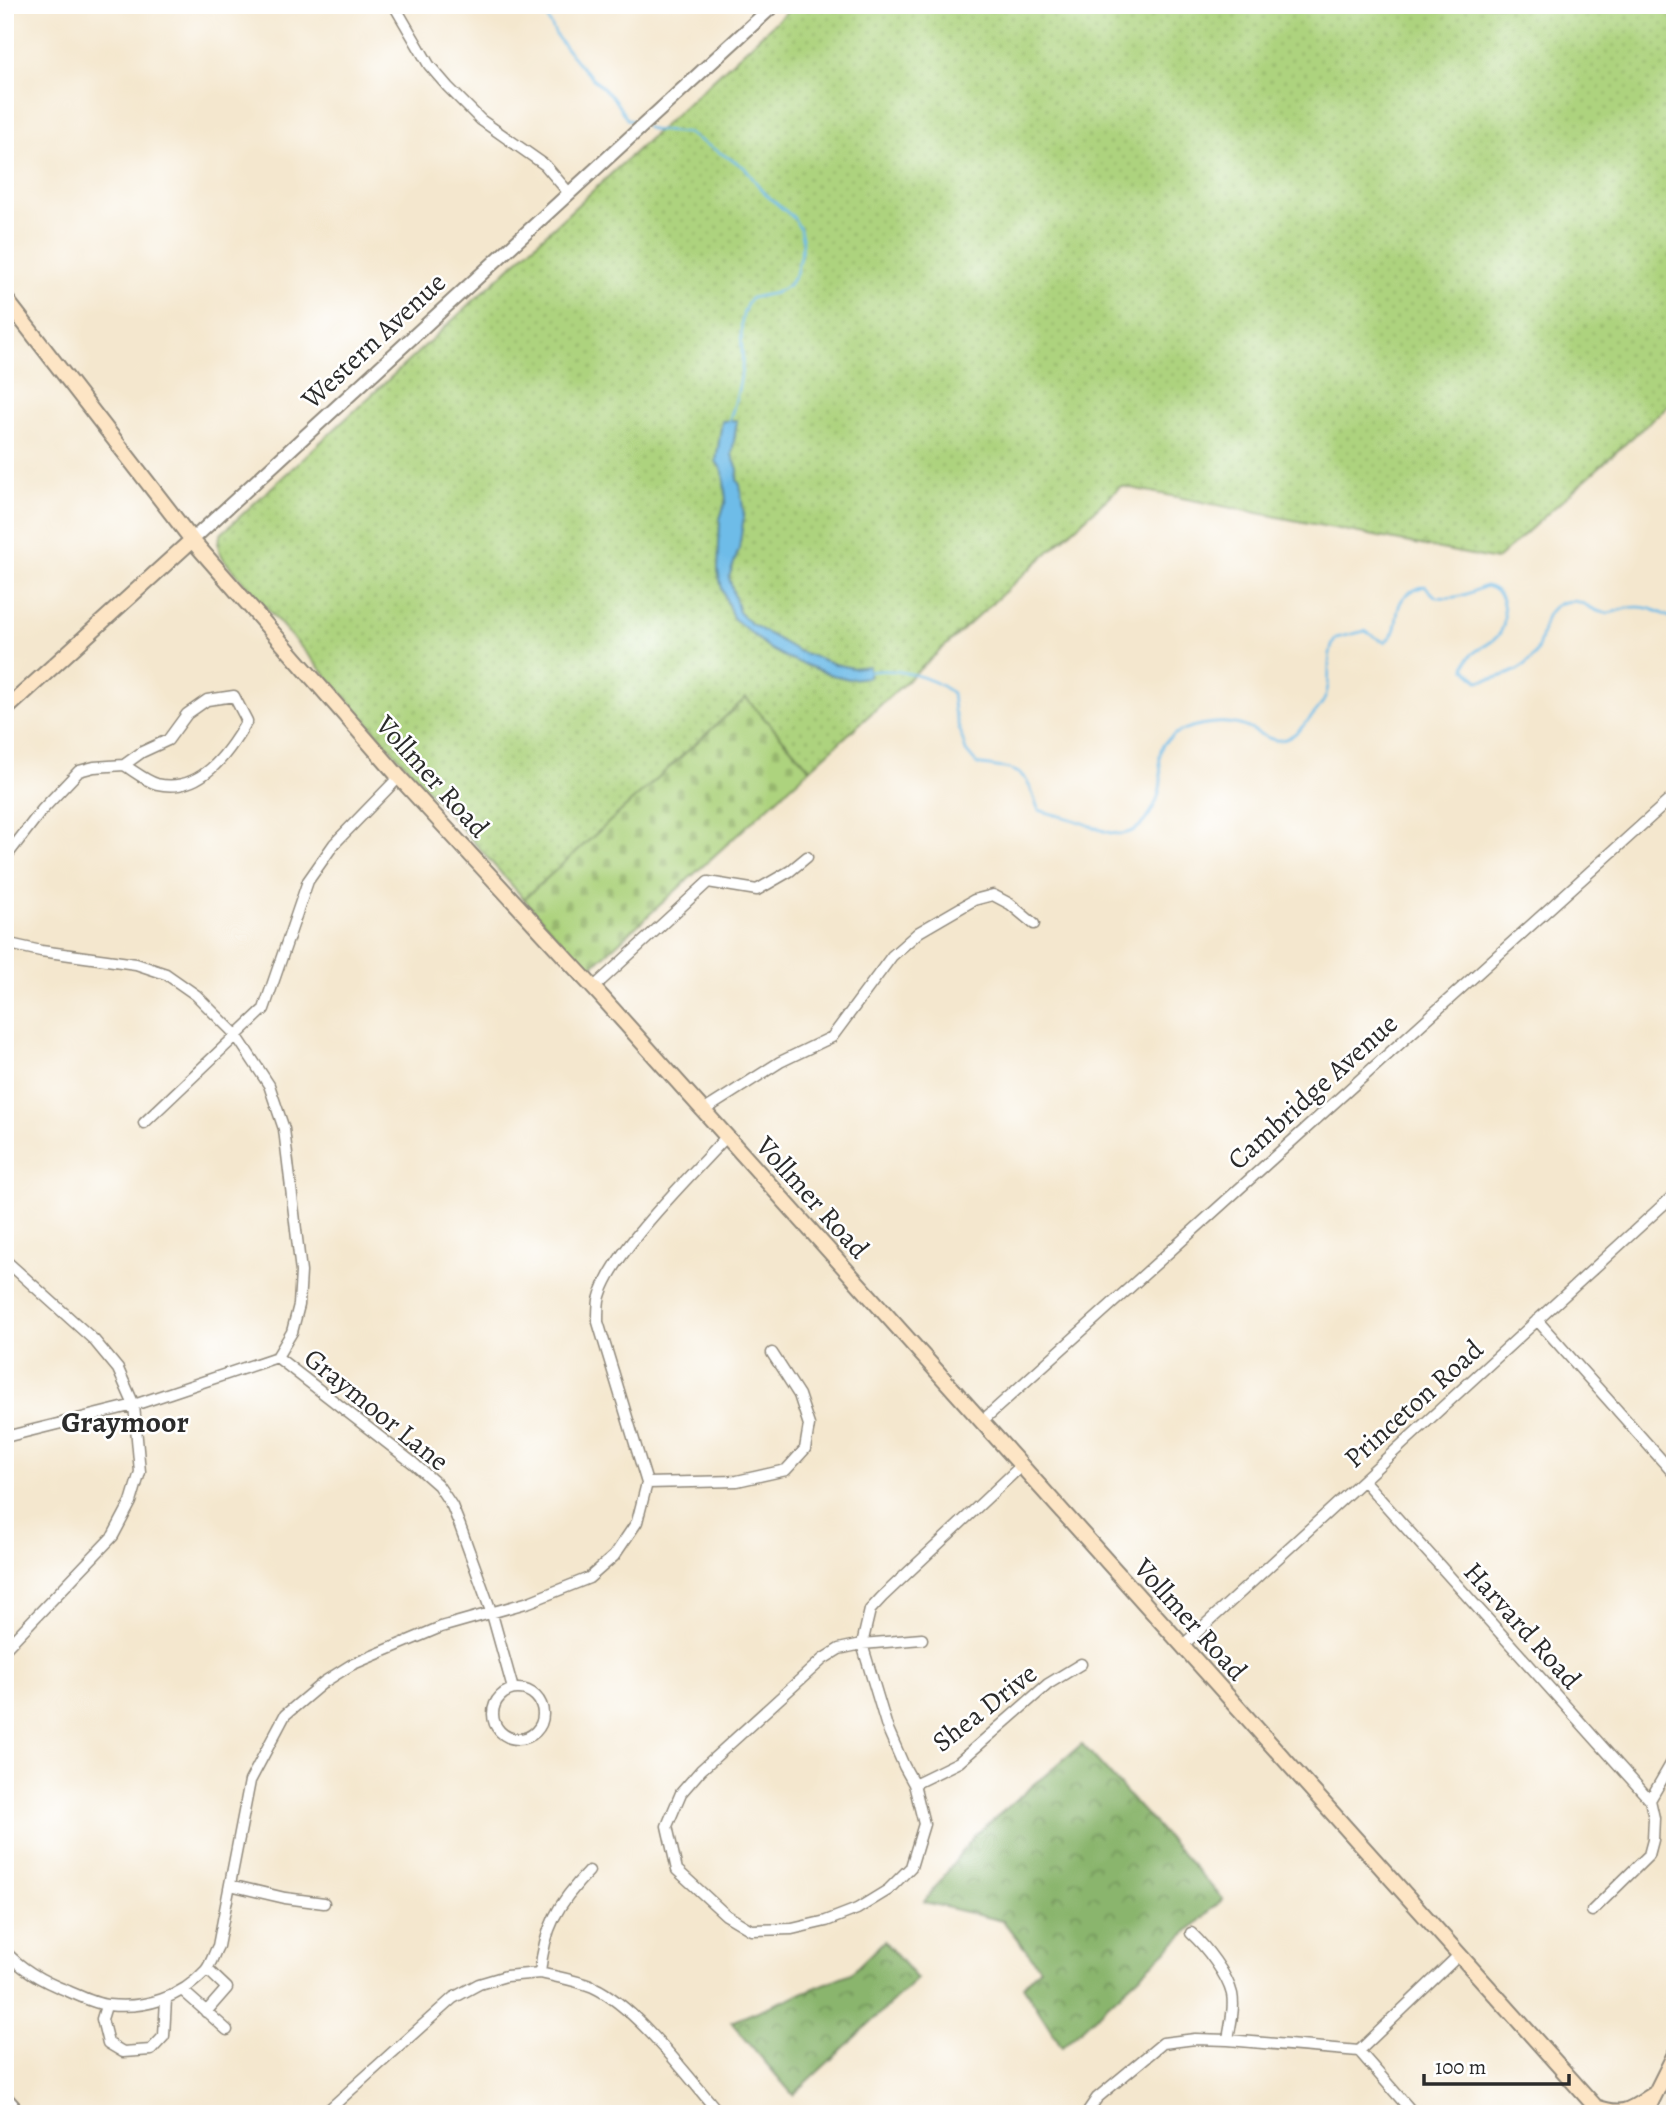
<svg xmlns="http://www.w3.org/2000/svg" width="1680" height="2119" viewBox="0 0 1680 2119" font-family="Alegreya,serif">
  <defs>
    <pattern id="grass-dots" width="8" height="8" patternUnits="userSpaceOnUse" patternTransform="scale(1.75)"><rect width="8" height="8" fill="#add37e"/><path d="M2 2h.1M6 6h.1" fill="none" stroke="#95b56d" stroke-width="1.8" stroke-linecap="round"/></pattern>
    <pattern id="forest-crowns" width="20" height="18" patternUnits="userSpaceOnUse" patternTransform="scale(1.75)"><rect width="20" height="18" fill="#8ab56d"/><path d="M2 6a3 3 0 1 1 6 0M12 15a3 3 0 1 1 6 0" fill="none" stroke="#71935a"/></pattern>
    <pattern id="cemetery-stones" width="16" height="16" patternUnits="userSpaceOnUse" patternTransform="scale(1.75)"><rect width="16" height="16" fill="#add37e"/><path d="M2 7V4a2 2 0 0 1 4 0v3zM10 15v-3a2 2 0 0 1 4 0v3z" fill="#95b56d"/></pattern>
  </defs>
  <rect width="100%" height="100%" fill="#fff"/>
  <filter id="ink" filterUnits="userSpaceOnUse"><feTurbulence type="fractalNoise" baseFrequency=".0143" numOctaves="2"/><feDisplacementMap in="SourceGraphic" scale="14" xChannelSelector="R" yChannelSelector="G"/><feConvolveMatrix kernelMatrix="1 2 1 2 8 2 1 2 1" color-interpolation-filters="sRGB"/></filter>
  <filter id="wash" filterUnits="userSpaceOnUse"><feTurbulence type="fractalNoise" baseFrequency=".00686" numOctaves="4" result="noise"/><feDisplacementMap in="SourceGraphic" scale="28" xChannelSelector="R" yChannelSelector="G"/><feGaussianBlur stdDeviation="1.57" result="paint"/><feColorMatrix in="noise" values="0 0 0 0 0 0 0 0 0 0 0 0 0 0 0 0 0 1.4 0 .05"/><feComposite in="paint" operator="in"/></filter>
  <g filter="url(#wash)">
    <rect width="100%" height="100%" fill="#f4e7ce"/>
    <path fill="url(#grass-dots)" stroke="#6c7f54" stroke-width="2" d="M794,5H1675V399L1496,560L1121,486L810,769L746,699L524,899L224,560L219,550L218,542L221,534Z"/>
    <path fill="url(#forest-crowns)" stroke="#5a704c" stroke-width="2" d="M1082,1744L1223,1899L1062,2047L1023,1986L1040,1968L1003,1921L924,1902L976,1834Z
      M884,1941L917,1979L793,2095L731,2022L851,1973Z"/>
    <path fill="url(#cemetery-stones)" stroke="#6c7f54" stroke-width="2" d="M746,698L810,769L587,971L524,899Z"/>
    <path fill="#6ebce8" stroke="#4c748a" stroke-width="2" d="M737,420L732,455L738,469L737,480L740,485L744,516L739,549L729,577L739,612L750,623L798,651L835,664L852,668L869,666V677L849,679L832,675L785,657L770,649L733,618L722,589L718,571L720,519L726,500L723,472L716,461L722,421Z"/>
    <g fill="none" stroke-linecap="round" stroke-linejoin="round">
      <path stroke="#6ebce8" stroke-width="2.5" d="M541,5L557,37L583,69L614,99L627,119L637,123
        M646,127L652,130L687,133L744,167L765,194L794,218L800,229L803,243L796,274L789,285L775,293L751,298C735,319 744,344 742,368C740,387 735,404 729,422
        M866,672C894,667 930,675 952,693L954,711L966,751L977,764C994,768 1019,765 1028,783C1033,792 1034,801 1039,810C1053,815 1067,817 1080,822C1093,826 1108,835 1121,834C1144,833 1159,803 1161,782C1162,768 1155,753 1166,741C1184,724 1220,719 1243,726C1266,734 1277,752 1300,729C1308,721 1319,710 1324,700C1334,679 1323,658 1336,638L1365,631L1384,642C1409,628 1381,598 1425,586L1436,597C1461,599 1464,595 1486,586C1496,589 1501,594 1503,604C1512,653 1469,639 1465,668L1478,681C1497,679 1524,672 1535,654C1547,636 1537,603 1572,601C1586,601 1594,614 1608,613C1615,612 1622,609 1629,608C1646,604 1659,612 1675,620"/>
    </g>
  </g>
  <g filter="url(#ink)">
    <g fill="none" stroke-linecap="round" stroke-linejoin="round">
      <defs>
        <path id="minor" d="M394,5L429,65L448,87L481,120L545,165L569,193
          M5,858L42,810L79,771L94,767L124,765L142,752L168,740L187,714L207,700L234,696L247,721C228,754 200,794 157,784C146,781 134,771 124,765
          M5,943L41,951L136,964L166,974L196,995L236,1035L269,1085L284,1129L301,1272L299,1305L292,1332L277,1357L413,1463L438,1485L452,1506L460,1526L492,1614L513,1689
          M593,988L708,882L757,890L790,871L807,857
          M703,1111L780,1062L832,1037L892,956L919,932L974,900L993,895L1010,904L1034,924
          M144,1123L264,1009L308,881L334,844L399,777
          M5,1260L94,1340L118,1369L134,1405L140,1472L131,1502L113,1536L5,1649
          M1537,1320L1675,1475
          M981,1422L1675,795
          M5,1437L134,1405L277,1357
          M1363,1480L1650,1800
          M647,1483L598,1322C598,1315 598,1307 599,1300C610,1253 692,1175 726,1137
          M922,1639L862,1644L887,1727L904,1766L914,1784L924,1824L911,1867L888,1890L857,1909L826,1921L792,1929L751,1930L726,1915L677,1870L667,1826L681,1793L701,1770L823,1659L839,1649L862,1644L870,1610L882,1597L1021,1466
          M1182,1646L1675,1194
          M493 1714a25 25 0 1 1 50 0a25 25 0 1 1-50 0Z
          M914,1784L959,1762L1048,1684L1081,1664
          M230,1885L285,1898L324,1903
          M1592,1911L1649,1855L1653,1840L1654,1818L1650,1800L1675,1757
          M1191,1933C1206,1947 1227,1974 1232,1994C1235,2009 1230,2025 1228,2040
          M5,1951C22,1970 44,1982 68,1991C80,1996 95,2004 108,2005C145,2009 181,1998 206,1970C211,1964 214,1953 218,1946L250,1781L285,1715L324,1682L351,1665L441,1627L529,1602L589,1578L614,1556L637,1522L647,1483L737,1481L786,1470L805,1449L809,1425L799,1395L772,1353
          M540,1973C557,1977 576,1980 593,1987C637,2007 688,2077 720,2114
          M182,1990L227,2030
          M106,2006L102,2019L108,2043L123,2052L151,2050L164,2036L166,1999
          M206,2012L227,1988L207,1969
          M1359,2051L1414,2114
          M324,2114L453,1998L479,1984L506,1976L540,1973C544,1928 558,1903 589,1871
          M1086,2114L1097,2098L1163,2043L1195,2039L1228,2040L1359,2051L1459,1955"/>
        <path id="tertiary" d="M192,540L774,5
          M5,2097L20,2114"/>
        <path id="secondary" d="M5,298L192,540L399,777L600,995L1602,2114
          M5,710L192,540
          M1596,2107C1624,2117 1630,2110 1654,2094
          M1645,2114L1675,2054"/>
      </defs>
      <use href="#minor" stroke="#90897c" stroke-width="13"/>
      <use href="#tertiary" stroke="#90897c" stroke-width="16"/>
      <use href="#secondary" stroke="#90897c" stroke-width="18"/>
      <use href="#minor" stroke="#fff" stroke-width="10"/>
      <use href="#tertiary" stroke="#fff" stroke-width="12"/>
      <use href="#secondary" stroke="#fde5c5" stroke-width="14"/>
    </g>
  </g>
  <g text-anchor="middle" stroke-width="5" stroke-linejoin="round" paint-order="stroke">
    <g font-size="28" fill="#2b2b2b" stroke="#fff">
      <text transform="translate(373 340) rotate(-43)" y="10">Western Avenue</text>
      <text transform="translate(433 776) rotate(48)" y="10">Vollmer Road</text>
      <text transform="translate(1312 1091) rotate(-42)" y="10">Cambridge Avenue</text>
      <text transform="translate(813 1197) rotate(48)" y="10">Vollmer Road</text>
      <text transform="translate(1413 1403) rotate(-42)" y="10">Princeton Road</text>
      <text transform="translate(377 1409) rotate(39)" y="10">Graymoor Lane</text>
      <text transform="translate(1191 1619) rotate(48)" y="10">Vollmer Road</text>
      <text transform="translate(1523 1625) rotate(48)" y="10">Harvard Road</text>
      <text transform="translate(984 1707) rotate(-38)" y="10">Shea Drive</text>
    </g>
    <g font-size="30" font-weight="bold" fill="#2b2b2b" stroke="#fff">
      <text x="125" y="1432">Graymoor</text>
    </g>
  </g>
  <rect width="1680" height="2119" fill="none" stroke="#fff" stroke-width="28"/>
  <path d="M1424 2074v10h145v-10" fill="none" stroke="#2b2b2b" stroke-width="3.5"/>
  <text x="1435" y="2074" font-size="21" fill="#2b2b2b" stroke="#ffffff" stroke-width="5" paint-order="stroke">100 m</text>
</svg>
